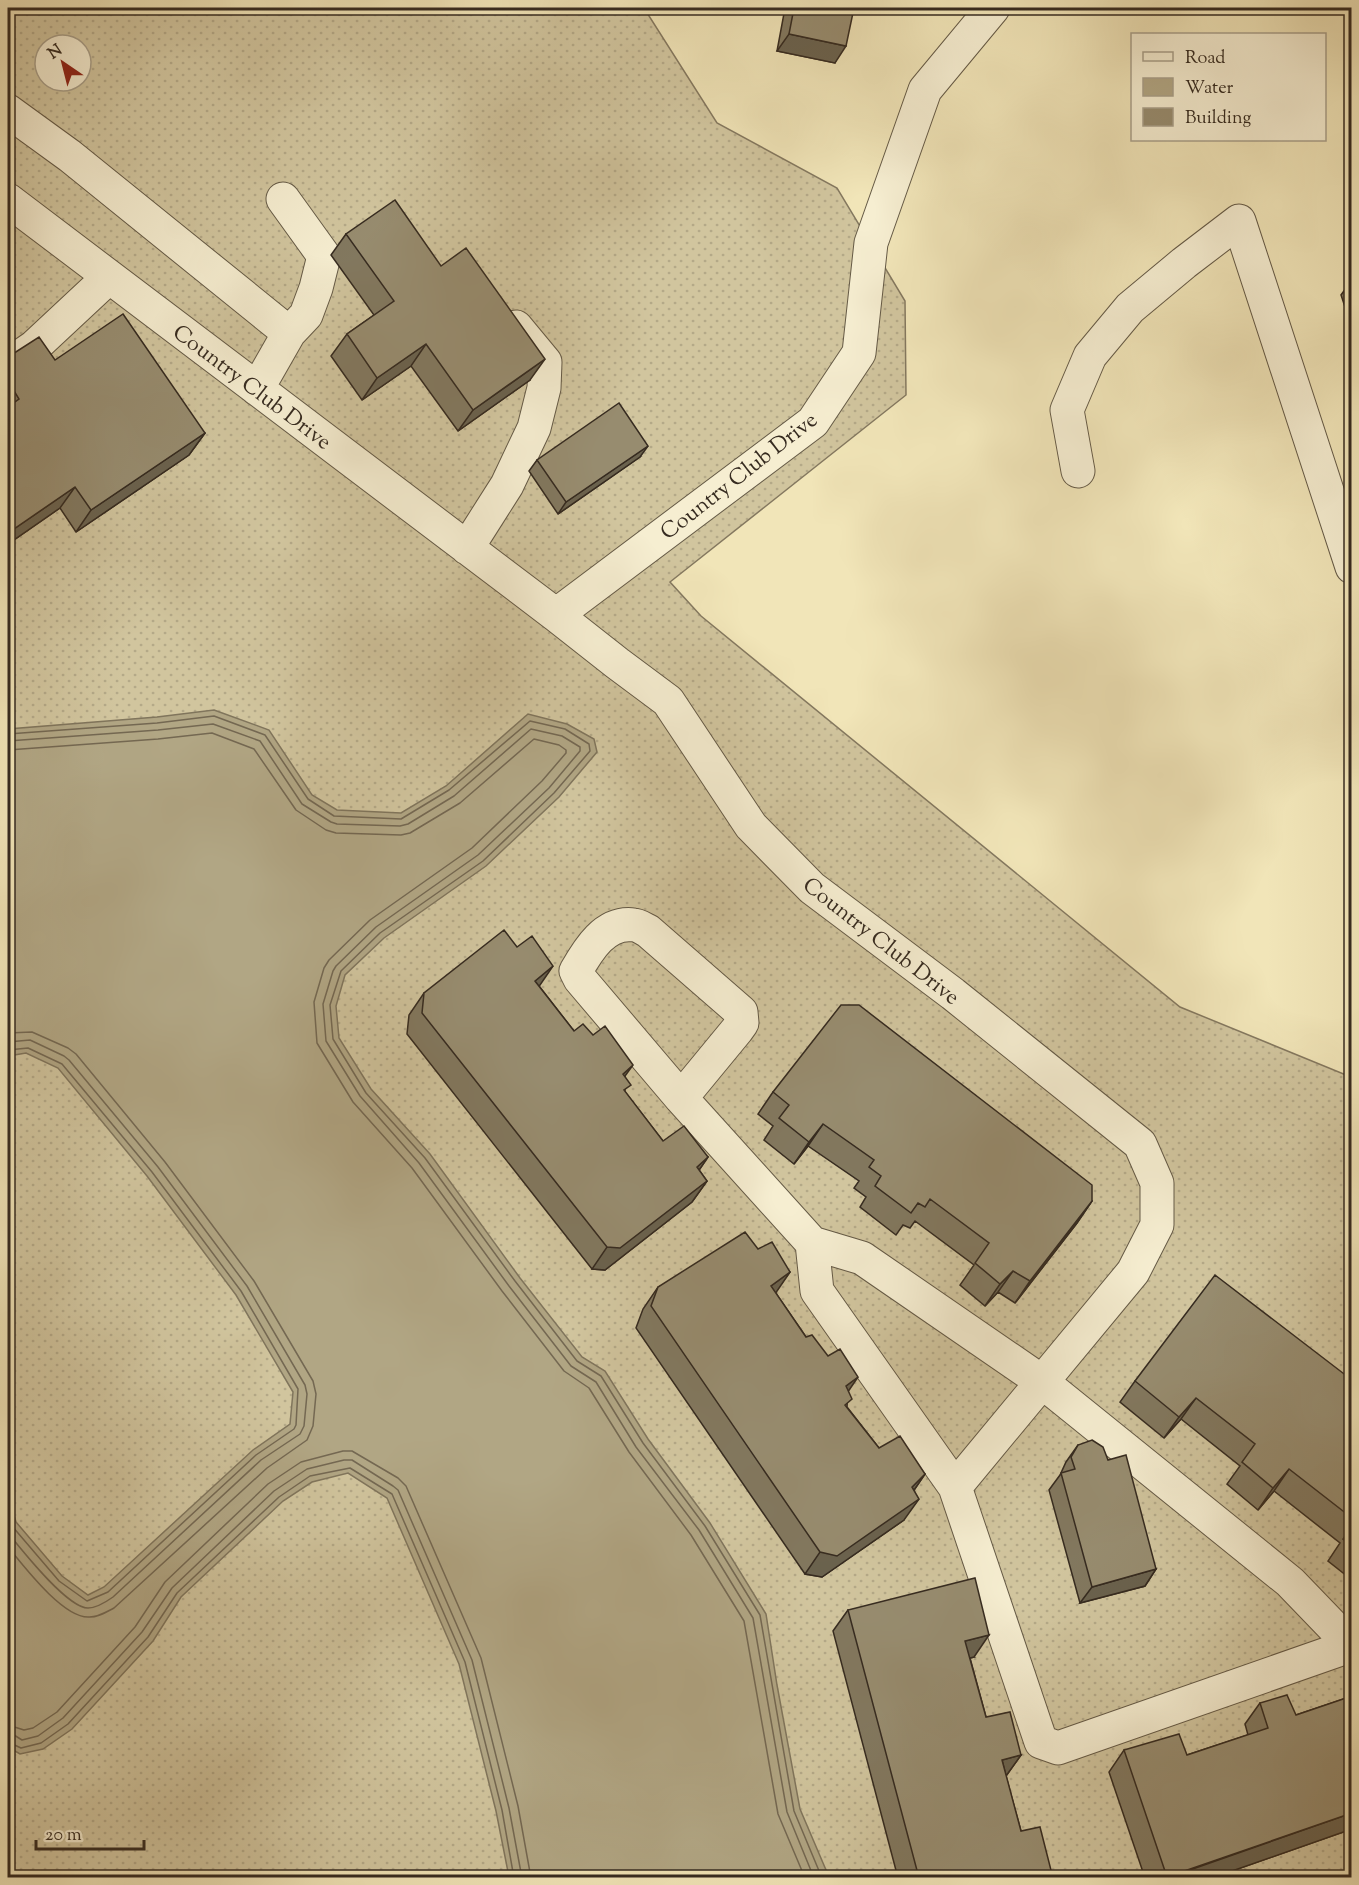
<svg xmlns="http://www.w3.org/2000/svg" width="1359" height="1885" viewBox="0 0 1359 1885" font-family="'Sorts Mill Goudy',serif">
  <defs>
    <pattern id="grass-dots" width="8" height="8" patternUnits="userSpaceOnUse" patternTransform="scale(1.5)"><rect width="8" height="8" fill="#d1c59e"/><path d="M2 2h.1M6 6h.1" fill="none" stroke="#b4a988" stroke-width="1.8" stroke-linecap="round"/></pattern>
  </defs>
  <rect width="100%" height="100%" fill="#f1e5b8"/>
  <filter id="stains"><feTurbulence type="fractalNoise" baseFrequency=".00333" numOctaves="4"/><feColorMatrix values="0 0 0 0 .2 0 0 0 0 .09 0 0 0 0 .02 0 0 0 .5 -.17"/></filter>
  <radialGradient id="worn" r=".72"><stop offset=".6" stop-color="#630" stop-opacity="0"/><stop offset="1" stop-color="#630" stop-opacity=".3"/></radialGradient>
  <path fill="url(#grass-dots)" stroke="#84785f" stroke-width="1.5" fill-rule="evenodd" d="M8,8H644L717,123L837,188L905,301L906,395L670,582L701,616L1180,1007L1351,1077V1877L8,1878ZM45,45H81V81H45Z"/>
  <path fill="#b1a684" stroke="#80755c" stroke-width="1.5" d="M214,710L269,730L312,795L337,810L401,813L446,786L528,714L567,724L594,739L597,752L559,797L486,866L384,938L345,975L336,1006L339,1038L371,1089L430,1154L520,1278L582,1357L605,1371L648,1439L710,1523L766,1614L777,1685L800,1809L829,1877H509L496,1811L459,1664L387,1498L348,1473L312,1482L283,1501L181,1597L153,1641L72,1729L43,1749L20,1754L8,1747V1495L16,1522L62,1576L88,1595L104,1587L253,1450L290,1424L293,1392L236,1295L147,1176L58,1068L26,1053L8,1056V729L157,717Z"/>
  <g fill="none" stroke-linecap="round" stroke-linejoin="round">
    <path stroke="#746852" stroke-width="1.5" d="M8,734L157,723L214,716L265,735L308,799L334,816L401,819L449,790L530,721L565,729L589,744L590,751L554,793L483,861L380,933L341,971L330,1005L333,1039L366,1093L425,1158L515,1281L577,1361L601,1376L643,1443L705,1526L760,1615L794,1811L822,1878
      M8,741L158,730L213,724L260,741L302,804L331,822L337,824L400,826L408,824L454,796L531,729L562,736L580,747V751L549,788L478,855L376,927L336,966L333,971L323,1004L326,1041L360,1096L419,1163L509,1286L571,1366L596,1382L636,1447L699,1530L753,1618L787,1812L814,1878
      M8,750L158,739L212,733L254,749L296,810L326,830L336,833L401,835L410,833L460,803L534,739L559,745L566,750V753L542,781L472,848L370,920L329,960L324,968L314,1002L317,1043L353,1102L412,1168L502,1291L564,1371L589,1388L629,1452L691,1535L744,1621L778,1814L805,1878
      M8,1033L32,1032L68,1048L76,1054L165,1162L254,1281L313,1381L316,1394L313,1426L307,1440L267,1468L114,1608C106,1612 97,1618 88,1617C62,1617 23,1565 8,1547
      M8,1042L30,1040L64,1056L69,1060L158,1167L247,1286L305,1385L307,1394L304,1426L300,1434L261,1460L113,1597C106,1602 96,1608 88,1608C67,1608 21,1549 8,1533
      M8,1050L28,1048L62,1064L152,1172L241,1291L298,1389L296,1425L294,1429L256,1455L108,1592L87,1601L59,1581L12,1526L8,1515
      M8,1725L24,1730L33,1728L57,1712L135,1627L165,1582L268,1484L301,1462L343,1451H352L398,1478L406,1486L481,1658L518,1806L531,1878
      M8,1735H14L22,1740L38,1736L63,1718L142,1632L172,1588L274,1491L307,1469L344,1460H352L393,1486L398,1490L472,1660L509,1808L522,1878
      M8,1742L21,1748L41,1743L68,1724L148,1637L177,1593L279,1497L310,1476L350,1468L392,1494L465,1662L502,1810L514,1878"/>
    <defs>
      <path id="minor" d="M8,111L70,156L289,333
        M8,200L556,615L813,422L859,353L871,243L925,90L993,8
        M8,365L34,347L109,277
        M257,389L289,333L306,315L316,288L324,256L283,199
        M1078,471L1067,410L1090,356L1130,308L1184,263L1239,221L1352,567
        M467,548L507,485L534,428L544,388L545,362L516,327
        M556,615L617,663L668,701L751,826L812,888L953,994L1140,1144L1157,1183V1225L1133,1272L955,1487L1041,1742L1058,1748L1344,1648L1343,1637L1290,1582L1041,1381L862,1258L812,1243
        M681,1098L737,1030L742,1023L741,1012L648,931C644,929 638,925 634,925C605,921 588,950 576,971L580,979L681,1098L812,1243L817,1291L955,1487"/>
    </defs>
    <use href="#minor" stroke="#655a46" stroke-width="35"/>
    <use href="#minor" stroke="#f6eed1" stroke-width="33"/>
  </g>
  <path fill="#82785f" stroke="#362b20" stroke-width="1.5" d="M785,8H854L835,63L777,51Z
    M346,234L441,266L530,380L458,431L411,366L362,400L331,356L347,334L374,315L331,255Z
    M1352,280V328L1341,295Z
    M1352,339V369L1345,348Z
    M8,357L55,360L205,433L189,455L76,532L60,508L8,544Z
    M640,457L558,514L529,471L537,460Z
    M539,986L574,1031L625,1076V1092L663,1141L708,1157L699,1170L707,1181L692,1202L605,1270L592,1269L407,1034L409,1015L424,993Z
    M773,1092L1092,1201L1077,1223L1015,1303L998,1292L985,1306L960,1285L974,1265L915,1221L910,1228L903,1225L896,1235L860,1207L866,1197L854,1188L859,1181L808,1146L794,1164L764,1140L773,1126L758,1114Z
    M758,1249L790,1272L775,1292L806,1337L848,1391L847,1407L879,1448L925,1474L914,1490L904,1520L822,1577L805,1574L636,1328L643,1309L658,1287Z
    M1352,1380V1580L1328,1561L1340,1543L1274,1491L1258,1510L1227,1484L1240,1466L1181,1419L1164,1438L1120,1402L1135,1381Z
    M1078,1445L1108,1460L1156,1569L1145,1586L1080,1603L1049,1490L1060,1475L1066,1462Z
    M848,1610L974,1657L970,1658L986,1717L1021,1755L1006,1776L1021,1831L1053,1878H898L833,1631Z
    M1352,1696V1829L1212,1878H1145L1109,1772L1124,1750L1187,1755L1248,1735L1245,1724L1260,1703L1296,1715Z"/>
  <path fill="#6a624e" stroke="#362b20" stroke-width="1.5" d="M789,34L846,46L835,63L777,51Z
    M426,344L411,366L362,400L377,378Z
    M545,359L530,380L458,431L473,410Z
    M205,433L189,455L76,532L91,510Z
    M648,446L640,457L558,514L566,502Z
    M75,487L60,508L8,544V533Z
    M553,966L538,988L535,981Z
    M633,1065L617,1087L623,1074Z
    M823,1124L808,1146L794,1164L809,1142Z
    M708,1157L693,1179L697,1167Z
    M707,1181L692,1202L605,1270L592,1269L607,1247Z
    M1092,1201L1077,1223L1015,1303L1030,1281Z
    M1013,1271L998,1292L985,1306L1000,1284Z
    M790,1272L775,1294L771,1286Z
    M858,1377L843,1399L846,1386Z
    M1196,1398L1181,1419L1164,1438L1179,1417Z
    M1289,1469L1274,1491L1258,1510L1273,1488Z
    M925,1474L910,1496L912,1487Z
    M919,1499L904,1520L822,1577L805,1574L820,1552Z
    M1156,1569L1145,1586L1080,1603L1092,1587Z
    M989,1635L974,1657L950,1663L965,1641Z
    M1021,1755L1006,1776L1002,1760Z
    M1352,1813V1829L1212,1878H1167Z"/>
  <path fill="#978c6f" stroke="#362b20" stroke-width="1.5" d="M794,8H854L846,46L789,34Z
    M395,200L441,266L466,248L545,359L473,410L426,344L377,378L347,334L394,301L346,234Z
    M123,314L205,433L91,510L75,487L8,533V407L19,399L8,381V357L39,337L55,360Z
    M619,403L648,446L566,502L537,460Z
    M504,930L517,947L532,936L553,966L535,981L574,1031L583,1024L593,1035L605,1026L633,1065L623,1074L631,1085L624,1090L663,1141L684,1126L708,1157L697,1167L707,1181L620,1248L607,1247L422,1013L424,993Z
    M841,1005H859L1092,1185V1201L1030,1281L1013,1271L1000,1284L975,1263L989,1243L930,1199L925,1207L918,1203L911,1213L875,1186L881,1176L869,1167L874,1160L823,1124L809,1142L779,1118L789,1105L773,1092Z
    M745,1232L758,1249L772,1242L790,1272L771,1286L806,1337L812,1335L828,1356L840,1349L858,1377L846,1386L852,1399L845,1405L879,1448L900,1436L925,1474L912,1487L919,1499L837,1556L820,1552L651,1306L658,1287Z
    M1215,1275L1352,1380V1518L1289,1469L1273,1488L1242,1462L1255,1444L1196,1398L1179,1417L1135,1381Z
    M1092,1440L1103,1447L1108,1460L1126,1455L1156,1569L1092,1587L1061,1473L1075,1469L1071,1457L1078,1445Z
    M1352,1527V1546L1343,1539Z
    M975,1578L989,1635L965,1641L986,1717L1010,1712L1021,1755L1002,1760L1021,1831L1040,1827L1053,1878H919L848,1610Z
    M1287,1695L1296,1715L1352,1696V1813L1167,1877L1124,1750L1179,1734L1187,1755L1268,1728L1260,1703Z"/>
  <g text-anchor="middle" stroke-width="4.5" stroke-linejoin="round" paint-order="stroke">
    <g font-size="22" fill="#362b20" stroke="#f6eed1">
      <text transform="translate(253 386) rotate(37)" y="8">Country Club Drive</text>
      <text transform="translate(738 475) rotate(-38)" y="8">Country Club Drive</text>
      <text transform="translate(882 940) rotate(38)" y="8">Country Club Drive</text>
    </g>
  </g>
  <rect width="1359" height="1885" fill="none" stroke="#f1e5b8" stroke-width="30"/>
  <rect x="9" y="9" width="1341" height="1867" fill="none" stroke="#362b20" stroke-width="3"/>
  <rect x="15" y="15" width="1329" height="1855" fill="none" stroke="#362b20" stroke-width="1.5"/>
  <rect x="1131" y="33" width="195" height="108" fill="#f6eed1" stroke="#a9a08a" stroke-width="1.5"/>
  <rect x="1143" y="52" width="30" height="9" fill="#f6eed1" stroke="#a9a08a" stroke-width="1.5"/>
  <text x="1185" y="63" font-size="18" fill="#362b20">Road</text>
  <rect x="1143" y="78" width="30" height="18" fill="#b1a684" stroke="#a9a08a" stroke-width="1.5"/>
  <text x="1185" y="93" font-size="18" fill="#362b20">Water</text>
  <rect x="1143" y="108" width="30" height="18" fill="#978c6f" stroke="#a9a08a" stroke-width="1.5"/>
  <text x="1185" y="123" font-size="18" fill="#362b20">Building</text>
  <g transform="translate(63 63) rotate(325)"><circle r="28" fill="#f6eed1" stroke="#a9a08a" stroke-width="1.5"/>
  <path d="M0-4.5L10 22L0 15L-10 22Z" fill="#8f2418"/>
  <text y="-9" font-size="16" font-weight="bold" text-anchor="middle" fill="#362b20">N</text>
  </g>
  <path d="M36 1840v9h108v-9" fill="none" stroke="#362b20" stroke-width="3"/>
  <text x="45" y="1840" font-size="18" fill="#362b20" stroke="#f6eed1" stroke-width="4.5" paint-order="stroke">20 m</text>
  <rect width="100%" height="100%" filter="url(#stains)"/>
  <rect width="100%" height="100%" fill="url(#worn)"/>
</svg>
